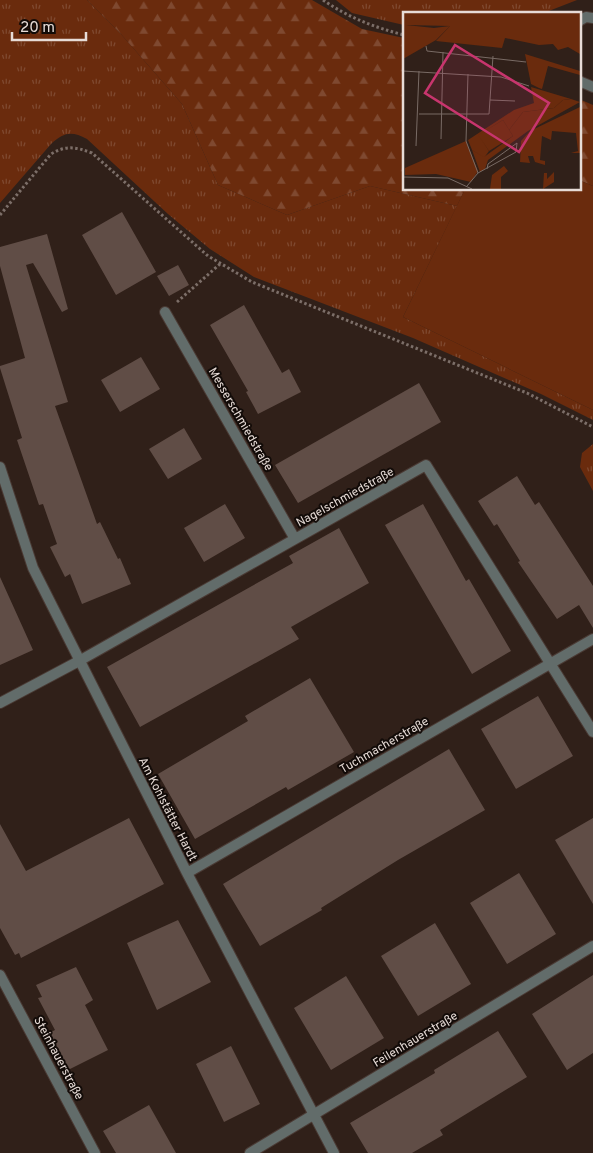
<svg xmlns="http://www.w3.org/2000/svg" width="593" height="1153" viewBox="0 0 593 1153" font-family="Overpass,sans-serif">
  <defs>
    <pattern id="grass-tufts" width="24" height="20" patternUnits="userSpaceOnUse" patternTransform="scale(1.25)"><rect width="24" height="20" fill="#6a2b0d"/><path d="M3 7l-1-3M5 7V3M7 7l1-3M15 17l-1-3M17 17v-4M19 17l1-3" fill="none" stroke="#7f4930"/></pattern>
    <pattern id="forest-firs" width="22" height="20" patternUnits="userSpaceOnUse" patternTransform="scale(1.25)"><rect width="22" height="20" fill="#6a2b0d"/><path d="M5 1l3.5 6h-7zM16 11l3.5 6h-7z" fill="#7f4930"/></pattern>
  </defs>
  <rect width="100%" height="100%" fill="#302019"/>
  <path fill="url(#grass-tufts)" d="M0,0H87L120,33L182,104L218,185L287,215L370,186L457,206L403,317L593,410V420L541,394L413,338L254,277L210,249L168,214L87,139C72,131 64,132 51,144L0,203Z
    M336,0H577L541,14H404V25L352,13Z
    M593,444V491L580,467L582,453Z"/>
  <path fill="url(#forest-firs)" d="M87,0H312L362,29L404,38V189H465L457,206L370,186L287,215L218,185L182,104L120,33Z
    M579,99L593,105V186L579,180Z"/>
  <path fill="#6a2b0d" d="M579,180L593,186V410L403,317L465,189H579Z"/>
  <path fill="#604d46" d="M122,212L156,272L116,295L82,235Z
    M47,234L68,309L62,312L33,263L26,265L68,402L55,406L97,524L100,522L118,559L120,558L131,584L82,604L70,574L65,577L50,547L57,544L43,504L39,505L17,440L22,438L0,368V366L25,358L0,266V247Z
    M178,265L189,285L169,296L157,276Z
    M244,305L282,373L289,369L301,392L258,414L246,392L248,391L210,325Z
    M141,357L160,389L120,412L101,380Z
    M419,383L441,422L298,503L275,465Z
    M184,428L202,459L168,479L149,449Z
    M517,476L535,505L539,502L593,586V628L579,605L557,619L518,562L520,561L497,524L494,526L478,501Z
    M225,504L245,538L204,562L184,528Z
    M423,504L466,581L469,579L511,651L472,674L385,525Z
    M339,528L369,583L291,627L299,639L140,727L107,667L293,563L289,556Z
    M0,577L33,650L0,665Z
    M310,678L354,752L288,790L286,787L195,839L158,774L248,721L245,716Z
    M538,696L573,756L516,789L481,729Z
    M449,749L485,810L398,860L321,908L322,910L260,946L223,884Z
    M129,818L164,884L21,958L19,953L15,955L0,928V824L26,871Z
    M593,818V904L555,840Z
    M519,873L556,934L507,964L470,903Z
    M178,920L211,982L157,1010L127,943Z
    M435,923L471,984L418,1016L381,956Z
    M76,967L93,1000L85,1005L108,1050L68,1070L49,1033L55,1030L38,998L42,997L36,985Z
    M593,975V1053L567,1070L532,1014Z
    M346,976L384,1038L331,1070L294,1008Z
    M498,1031L527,1077L440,1130L443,1135L412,1153H368L350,1123L435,1073L434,1070Z
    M231,1046L260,1104L224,1122L196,1064Z
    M149,1105L176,1153H116L103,1131Z"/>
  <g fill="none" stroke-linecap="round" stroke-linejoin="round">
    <defs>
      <path id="lane" d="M579,81L593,87"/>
      <path id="street" d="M579,21L586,17L593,18
        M165,312L295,539
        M0,467L33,568L187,873L334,1153
        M0,703L79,661L426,465L593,732
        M187,873L593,639
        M0,975L95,1153
        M250,1153L593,946"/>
    </defs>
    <use href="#lane" stroke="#4a3a34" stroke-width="12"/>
    <use href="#street" stroke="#4a3a34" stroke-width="12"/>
    <path stroke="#7c6e68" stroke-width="3" stroke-dasharray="2.5 2.5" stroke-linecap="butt" d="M323,0C349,18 374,27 404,35
      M0,215L51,154C66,145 76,147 92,153L208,256L252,282L527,393L593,427
      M177,302L220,264"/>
    <use href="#lane" stroke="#626c6a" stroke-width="10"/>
    <use href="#street" stroke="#626c6a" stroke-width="10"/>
  </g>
  <g text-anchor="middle" stroke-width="4" stroke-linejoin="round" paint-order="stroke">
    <g font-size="12" fill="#e7dcd7" stroke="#120b08">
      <text transform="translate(241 419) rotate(60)" y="4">Messerschmiedstraße</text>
      <text transform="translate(345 497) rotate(-29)" y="4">Nagelschmiedstraße</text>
      <text transform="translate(384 745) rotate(-30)" y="4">Tuchmacherstraße</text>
      <text transform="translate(168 809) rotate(63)" y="4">Am Kohlstätter Hardt</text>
      <text transform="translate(415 1039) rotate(-31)" y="4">Feilenhauerstraße</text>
      <text transform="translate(59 1058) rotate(62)" y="4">Steinhauerstraße</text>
    </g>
  </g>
  <g transform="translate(403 12)">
    <rect width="178" height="178" fill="#302019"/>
    <path d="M3,13L31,16L47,14L33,28L0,47V15ZM128,75L168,87L160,88L151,96L120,100L106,118L100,108L76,123L86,139L81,146L69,138L65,128L111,98L131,91ZM177,95V141H168L175,139L173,121L149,119L148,128L139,124L137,148L142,149V153L132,150L130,144H125L127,151L117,150L118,129L127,119ZM63,129L75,159L68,170L33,162L2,163V156ZM101,154L105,159L98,165V177H87L89,163ZM151,160V170L140,177L141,161H144V167Z" fill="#6a2b0d"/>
    <path d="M0,0H177V42L165,35L155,38L150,32L136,33L102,26L99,36L33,29L47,14L3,13V15H0ZM122,42L177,59V63L145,54L139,77L136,76L128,72ZM168,87L177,90L125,119L85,148L82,157L77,160L69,138L81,145L110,124L106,118L120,100L151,96L160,88Z" fill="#6a2b0d"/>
    <path d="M100,108L110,124L86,139L75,123Z" fill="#6a2b0d"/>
    <path fill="none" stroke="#796b65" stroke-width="1" d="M23,34L24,39L123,50M0,59L98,65L126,74M65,62L63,129L75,161M87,88L112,89M16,102H86L90,44M38,127L40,40M13,134L16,59M84,157L85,152L114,131M0,165L45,166L69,177M64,174L75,161L113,140L114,131"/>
    <path fill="#c8356e" fill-opacity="0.15" stroke="#c8356e" stroke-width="2.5" d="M52,33L146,91L116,140L22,81Z"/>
    <rect width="178" height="178" fill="none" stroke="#e7dcd7" stroke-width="2.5"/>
  </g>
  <path d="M12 32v8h74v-8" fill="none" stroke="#e7dcd7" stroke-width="2.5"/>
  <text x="20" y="32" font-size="15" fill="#e7dcd7" stroke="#120b08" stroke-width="4" paint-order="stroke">20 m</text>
</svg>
